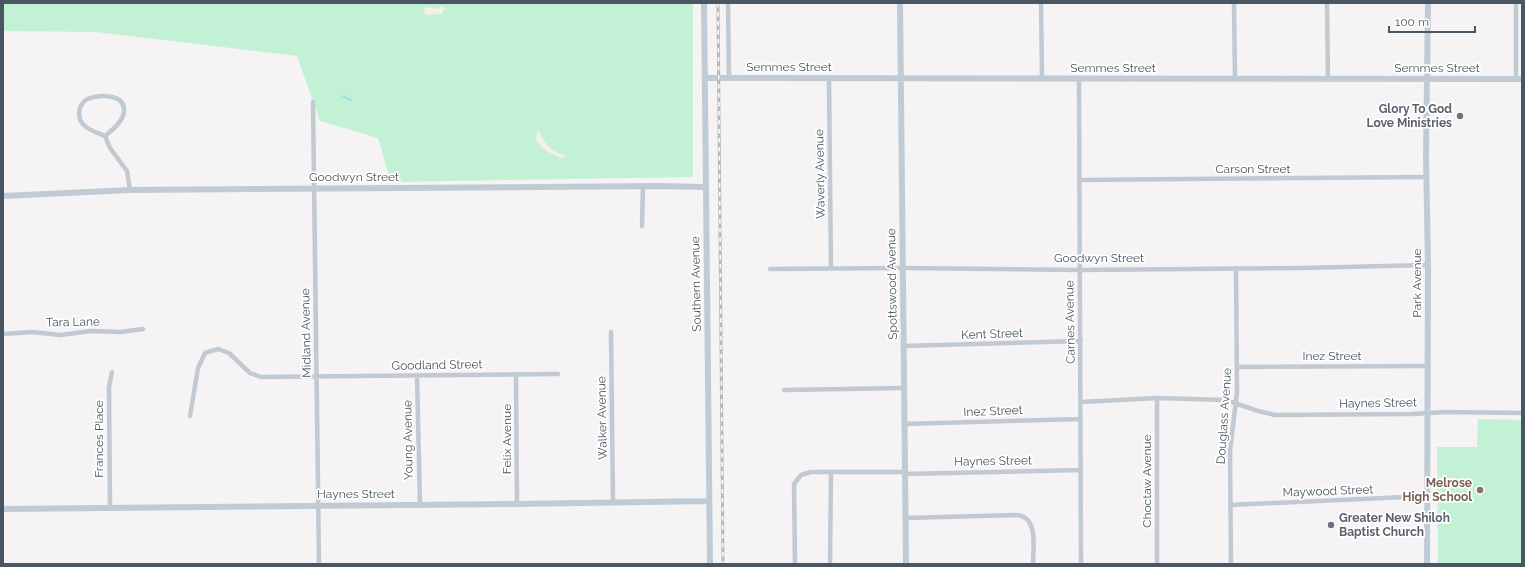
<svg xmlns="http://www.w3.org/2000/svg" width="1525" height="567" viewBox="0 0 1525 567" font-family="Raleway,sans-serif">
  <rect width="100%" height="100%" fill="#f5f3f3"/>
  <path fill="#c3f1d5" d="M3,3H693V177L391,182L378,138L320,121L297,56L96,32L3,31Z
    M1478,419L1522,420V564H1438L1437,447H1477Z"/>
  <path fill="#f5f0e5" d="M443,6L445,9L441,14L427,15L423,12L424,9L425,7L438,9Z
    M537,131L540,133C543,144 554,152 565,156V157L563,158C554,156 540,149 536,139Z"/>
  <g fill="none" stroke-linecap="round" stroke-linejoin="round">
    <path stroke="#90daee" stroke-width="1.5" d="M343,96L351,100"/>
    <path stroke="#c1cad2" stroke-width="4.5" d="M728,3L729,78
      M1041,3L1042,78
      M1234,3L1235,79
      M1327,3L1328,80
      M1516,3V79
      M829,79L831,269
      M1079,80L1081,564
      M313,102L319,564
      M105,136C111,131 119,125 122,118C124,115 124,112 124,109C123,93 98,95 87,99C78,105 76,119 85,126C90,131 99,133 105,136L110,148L127,171L130,190
      M1079,180L1426,177
      M642,226L643,186
      M770,269L902,268L1080,270L1302,268L1428,265
      M611,332L613,503
      M3,334L32,332L60,335L91,331L121,332L143,329
      M904,346L1081,341
      M1237,367L1427,366
      M516,374L517,504
      M417,375L420,505
      M784,390L904,388
      M1157,398V564
      M1081,402L1157,398L1226,400L1258,411L1275,415L1412,414L1445,412L1522,413
      M190,416L198,368L205,353L218,349L229,353L250,373L261,377L558,374
      M904,424L1081,419
      M904,474L1081,470
      M1230,505L1427,496
      M110,507L109,387L112,372
      M905,518L1016,515C1039,516 1033,548 1033,564
      M795,564L794,484L801,475L811,472H904
      M830,564L831,473
      M1231,564L1230,451L1237,392L1236,268"/>
    <path stroke="#c1cbd6" stroke-width="6" d="M704,3L710,564
      M900,3L906,564
      M705,78L1522,79
      M3,196L130,190L659,186L705,187
      M3,509L517,504L709,501
      M1427,564L1428,265L1426,155L1428,3"/>
    <defs>
      <path id="rail" d="M718,3L723,564"/>
    </defs>
    <use href="#rail" stroke="#b5b8bd" stroke-width="3"/>
    <use href="#rail" stroke="#fff" stroke-width="1.5" stroke-dasharray="4.5" stroke-linecap="butt"/>
  </g>
  <g fill="#6b7280" stroke="#fff" stroke-width="1.5">
    <circle cx="1460" cy="116" r="4"/>
    <circle cx="1331" cy="525" r="4"/>
  </g>
  <circle fill="#8d6e63" stroke="#fff" stroke-width="1.5" cx="1480" cy="490" r="4"/>
  <g text-anchor="middle" stroke-width="3.5" stroke-linejoin="round" paint-order="stroke">
    <g font-size="12" fill="#4a5661" stroke="#fff">
      <text x="789" y="71">Semmes Street</text>
      <text x="1113" y="72">Semmes Street</text>
      <text x="1437" y="72">Semmes Street</text>
      <text x="1253" y="173">Carson Street</text>
      <text transform="translate(820 174) rotate(-91)" y="4">Waverly Avenue</text>
      <text x="354" y="181">Goodwyn Street</text>
      <text x="1099" y="262">Goodwyn Street</text>
      <text transform="translate(1417 283) rotate(-90)" y="4">Park Avenue</text>
      <text transform="translate(696 284) rotate(-91)" y="4">Southern Avenue</text>
      <text transform="translate(892 284) rotate(-91)" y="4">Spottswood Avenue</text>
      <text transform="translate(73 322) rotate(-1)" y="4">Tara Lane</text>
      <text transform="translate(1070 322) rotate(-91)" y="4">Carnes Avenue</text>
      <text transform="translate(306 333) rotate(-91)" y="4">Midland Avenue</text>
      <text transform="translate(992 334) rotate(-2)" y="4">Kent Street</text>
      <text x="1332" y="360">Inez Street</text>
      <text transform="translate(437 365) rotate(-1)" y="4">Goodland Street</text>
      <text transform="translate(1378 403) rotate(-1)" y="4">Haynes Street</text>
      <text transform="translate(993 411) rotate(-2)" y="4">Inez Street</text>
      <text transform="translate(1224 416) rotate(-86)" y="4">Douglass Avenue</text>
      <text transform="translate(602 418) rotate(-91)" y="4">Walker Avenue</text>
      <text transform="translate(99 439) rotate(-90)" y="4">Frances Place</text>
      <text transform="translate(507 439) rotate(-90)" y="4">Felix Avenue</text>
      <text transform="translate(408 440) rotate(-91)" y="4">Young Avenue</text>
      <text transform="translate(993 461) rotate(-1)" y="4">Haynes Street</text>
      <text transform="translate(1147 481) rotate(-90)" y="4">Choctaw Avenue</text>
      <text transform="translate(1328 491) rotate(-2)" y="4">Maywood Street</text>
      <text x="356" y="498">Haynes Street</text>
    </g>
    <g font-size="12" font-weight="bold" fill="#5b616d" stroke="#fff" text-anchor="end">
      <text x="1452" y="113">Glory To God<tspan x="1452" dy="14">Love Ministries</tspan></text>
      <text x="1339" y="522" text-anchor="start">Greater New Shiloh<tspan x="1339" dy="14">Baptist Church</tspan></text>
    </g>
    <g font-size="12" font-weight="bold" fill="#785e54" stroke="#fff" text-anchor="end">
      <text x="1472" y="487">Melrose<tspan x="1472" dy="14">High School</tspan></text>
    </g>
  </g>
  <rect width="1525" height="567" fill="none" stroke="#4a5661" stroke-width="8"/>
  <path d="M1389 26v6h86v-6" fill="none" stroke="#4a5661" stroke-width="2"/>
  <text x="1395" y="26" font-size="12" fill="#4a5661" stroke="#ffffff" stroke-width="3" paint-order="stroke">100 m</text>
</svg>
